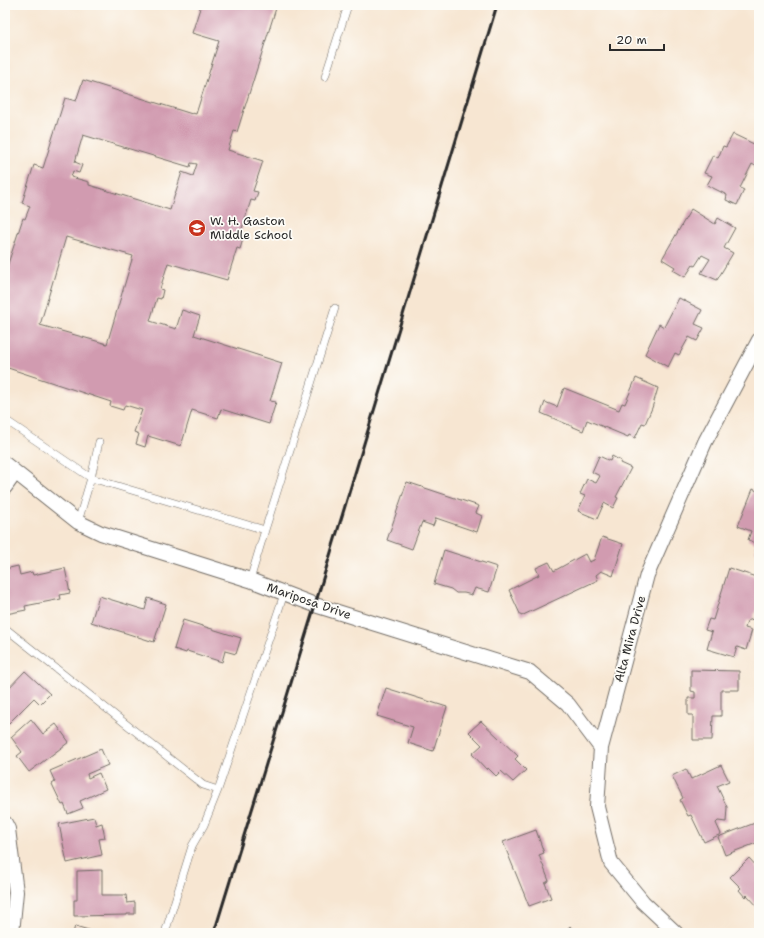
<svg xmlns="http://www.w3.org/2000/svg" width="764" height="938" viewBox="0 0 764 938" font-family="'Shantell Sans',sans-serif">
  <rect width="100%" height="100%" fill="#fdfcf7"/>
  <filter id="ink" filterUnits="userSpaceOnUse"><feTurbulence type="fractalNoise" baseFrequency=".025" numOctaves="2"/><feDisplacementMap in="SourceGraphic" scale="8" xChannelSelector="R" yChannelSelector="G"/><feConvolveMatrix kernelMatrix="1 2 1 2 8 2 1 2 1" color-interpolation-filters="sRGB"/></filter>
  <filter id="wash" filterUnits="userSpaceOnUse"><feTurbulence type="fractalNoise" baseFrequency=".012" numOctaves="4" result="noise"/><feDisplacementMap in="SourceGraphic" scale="16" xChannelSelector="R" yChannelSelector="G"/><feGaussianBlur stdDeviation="0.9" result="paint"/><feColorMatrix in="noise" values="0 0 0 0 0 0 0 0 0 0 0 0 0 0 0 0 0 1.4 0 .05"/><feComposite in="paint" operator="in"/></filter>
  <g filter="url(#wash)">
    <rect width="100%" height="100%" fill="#f7e6d2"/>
    <g id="blocks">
      <path fill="#d19bb0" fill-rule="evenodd" d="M201,5H277L237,132L234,131L228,150L263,161L253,191L258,192L255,201L251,200L239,238L243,239L240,249L237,248L227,280L168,263L160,289L163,290L161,299L157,298L150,321L176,329L182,310L200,316L194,335L282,363L270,401L276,402L269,424L221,409L218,418L192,410L181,446L148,436L145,447L136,444L139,434L134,432L142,410L125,405L123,410L110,406L111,402L5,367V273L23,218L25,219L30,206L22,203L34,165L43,168L65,98L76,101L83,80L192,114V113L196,114L219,41L192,33ZM83,135L190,167L191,163L197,164L193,176L182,172L170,210L89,185V182L71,177L73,171L79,173L82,165L75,162ZM66,237L133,256L107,344L40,325Z
        M733,134L756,145L758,142H759V168L752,164L740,188L744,190L737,205L726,200L727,195L707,185L712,176L704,173L713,155L718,158L723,146L726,147Z
        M691,209L715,224L718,218L735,228L724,248L733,253L717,280L701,273L710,259L702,255L695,266L693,265L685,277L673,270L675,267L662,259Z
        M679,298L702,310L695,324L704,328L697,341L689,337L679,355L675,353L668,367L645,354L659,324L664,327Z
        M636,378L658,388L652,408L645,424L642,423L635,438L629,435L628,437L587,420L583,431L541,413L545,402L557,407L564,388L619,410L622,403L625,404Z
        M599,456L610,461L612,456L621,461L620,463L631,468L616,497L618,498L613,508L604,503L597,519L578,511L585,496L580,494L587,479L596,483L600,476L592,472Z
        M407,482L479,506L476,513L482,516L477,532L436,518L433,526L422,522L412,549L387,540Z
        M753,489L759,492V553L755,551L758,544L748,540L751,531L738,526Z
        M602,537L623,544L613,576L601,571L596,575L598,580L521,616L509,590L539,575L536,568L549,562L554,571L585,554L589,562L594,560Z
        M444,550L497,567L489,592L475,588L472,595L464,593H456L451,589L434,584Z
        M18,566L20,575L32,572L33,575L65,568L70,593L60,595L61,599L25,606L26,610L6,614L5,582L6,581L5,569Z
        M729,568L759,578L757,590H759V601L753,619L747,621L745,628L752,630L746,650L737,647L734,657L707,649L712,632L705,630L709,619L713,620Z
        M99,596L145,610L148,598L166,604L154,642L91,622Z
        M183,620L241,638L236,654L225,651L222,662L187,651L186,653L174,649Z
        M691,670L739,671V690H721V716H713L712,740H693V715H688V698H695V692L691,691Z
        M25,671L50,694L40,704L34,698L5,727V692Z
        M386,688L447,707L433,751L408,743L413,727L377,716Z
        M31,719L43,734L56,724L69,742L29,772L17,756L22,752L11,737Z
        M481,721L518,756L515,759L526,770L513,782L501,771L496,776L488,768L487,770L472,754L482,745L469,732Z
        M101,749L108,765L87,774L88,778L99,773L106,789L80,801L83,808L68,814L64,804L62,805L52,784L55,782L50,771Z
        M721,765L729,781L717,786L727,807L726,822L718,821L716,823L721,834L704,842L691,815L688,816L680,800L683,798L672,776L686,769L691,779Z
        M94,817L96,825L102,823L105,838L99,839L102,855L67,863L59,824Z
        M755,823L759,834V842L725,855L718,837Z
        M536,830L544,853L539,855L549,881L545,883L551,898L529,906L503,842Z
        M749,858L759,869V908L747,895L745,897L739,890L741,888L730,877Z
        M102,870V895H126L127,903L135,902V914H127V915L74,916V900H77V871Z
        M75,926L99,933H73Z
        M570,926L576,933H563Z"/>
    </g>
  </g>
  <g filter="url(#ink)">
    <use href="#blocks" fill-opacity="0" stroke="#726c65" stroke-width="1"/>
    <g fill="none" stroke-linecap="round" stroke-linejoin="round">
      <defs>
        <path id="lane" d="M325,77L348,5
          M5,422L7,421L91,478L265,530L250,580
          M78,522L91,478L99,442
          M265,530L335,308
          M5,628L203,785L218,790
          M165,933L192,846L204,825L218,790L284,594"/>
        <path id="street" d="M5,464L78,522L101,533L250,580L315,605L530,672L568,704L601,748
          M5,487L15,473
          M5,823L8,829L16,892L12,933
          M676,933L643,902L611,863L597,807L601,748L647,575L705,442L759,340"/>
      </defs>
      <use href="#lane" stroke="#726c65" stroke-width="8"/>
      <use href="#street" stroke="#726c65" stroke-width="16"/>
      <use href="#lane" stroke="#fff" stroke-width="7"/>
      <use href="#street" stroke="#fff" stroke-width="14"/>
      <path stroke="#2b2b2b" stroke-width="3" d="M214,933L315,605L497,5"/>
    </g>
  </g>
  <defs>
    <symbol id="school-disc" viewBox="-11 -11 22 22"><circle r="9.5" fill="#c8321e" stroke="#fdfcf7"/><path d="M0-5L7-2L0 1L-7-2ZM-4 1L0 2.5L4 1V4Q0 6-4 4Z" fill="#fff"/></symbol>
  </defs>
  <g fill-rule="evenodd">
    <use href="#school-disc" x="187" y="218" width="20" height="20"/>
  </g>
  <g text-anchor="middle" stroke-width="3.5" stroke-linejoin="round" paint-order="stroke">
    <g font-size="12" fill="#2b2b2b" stroke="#fdfcf7" text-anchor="start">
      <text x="210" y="225">W. H. Gaston<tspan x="210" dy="14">Middle School</tspan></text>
    </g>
    <g font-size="12" fill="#2b2b2b" stroke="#fdfcf7">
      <text transform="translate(309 601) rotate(19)" y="4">Mariposa Drive</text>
      <text transform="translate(630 639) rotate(-75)" y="4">Alta Mira Drive</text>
    </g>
  </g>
  <rect width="764" height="938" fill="none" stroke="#fdfcf7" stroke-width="20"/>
  <path d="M610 44v6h54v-6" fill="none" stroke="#2b2b2b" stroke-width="2"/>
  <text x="616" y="44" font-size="12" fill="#2b2b2b" stroke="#fdfcf7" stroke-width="3" paint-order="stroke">20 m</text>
</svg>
